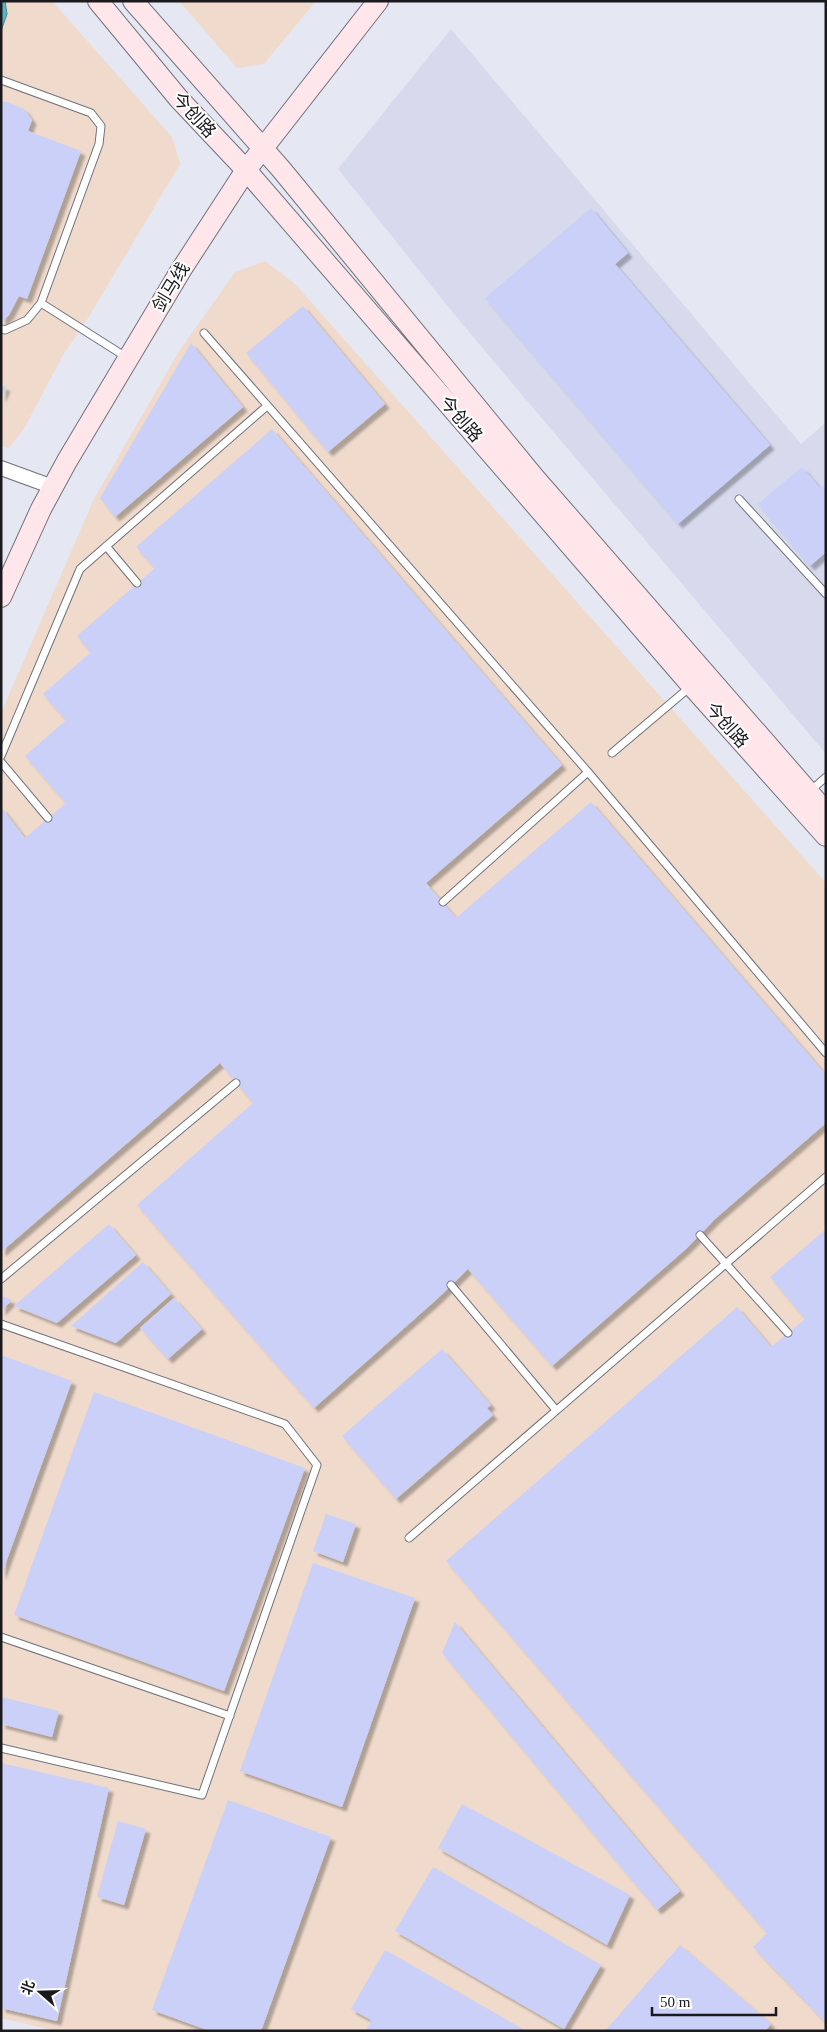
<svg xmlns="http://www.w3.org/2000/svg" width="827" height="2032" viewBox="0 0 827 2032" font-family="'Times New Roman','Noto Sans SC',serif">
  <defs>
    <filter id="shadow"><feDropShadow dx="4.5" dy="4.5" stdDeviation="1" flood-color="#0004"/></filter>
  </defs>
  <rect width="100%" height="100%" fill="#e5e7f3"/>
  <path fill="#d7daed" d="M451,29L801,444L826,422V754L463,325L338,169Z"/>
  <path fill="#efdacc" d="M1,1H52L172,137L180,164L88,318L63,355L25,427L9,448L1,446Z
    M179,1H316L264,64L237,68Z
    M265,261L295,284L826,883V2031H56L1,2018V713L94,499L178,353L235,272Z"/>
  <path fill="#58b5c6" stroke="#458694" d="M1,1H5L7,14L1,31Z"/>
  <path fill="#cad0f8" filter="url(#shadow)" d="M1,102H8L24,109L32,120L28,131L81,151L27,299L19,296L9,315L1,322Z
    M591,208L628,253L615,264L770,445L678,524L485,298Z
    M303,306L385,404L328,452L246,353Z
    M191,343L243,407L115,517L100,498Z
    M1,385L6,387L1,398Z
    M272,429L562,765L426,883L456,918L591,802L826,1075V1123L715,1219L687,1248L552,1366L468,1269L437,1299L314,1408L137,1205L253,1103L220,1063L1,1252V807L25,838L66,803L25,756L66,720L43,694L91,652L77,636L155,568L136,547Z
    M802,467L820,488L826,484V555L825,553L810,566L758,504Z
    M109,1224L136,1255L57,1323L14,1306Z
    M826,1229V2023L753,1947L767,1933L446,1561L737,1307L771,1347L805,1319L770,1277Z
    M143,1262L171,1294L116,1343L71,1326Z
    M1,1296L12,1300L1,1311Z
    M174,1298L202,1329L168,1359L140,1328Z
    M442,1349L491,1405L487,1408L493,1415L396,1499L342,1436Z
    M1,1355L72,1381L1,1576Z
    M94,1392L305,1468L224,1691L14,1615Z
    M326,1514L356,1524L343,1562L313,1551Z
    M313,1563L415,1598L342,1807L240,1771Z
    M455,1622L680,1891L657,1910L442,1653Z
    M1,1697L59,1711L52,1737L1,1724Z
    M1,1763L109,1788L57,2021L1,2008Z
    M228,1800L331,1837L261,2031H210L152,2010Z
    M462,1804L630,1895L607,1945L438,1848Z
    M118,1821L146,1829L124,1905L97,1897Z
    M433,1867L601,1965L564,2029L395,1931Z
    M680,1945L771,2024L765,2031H605Z
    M385,1950L526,2031H366L371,2020L351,2009Z"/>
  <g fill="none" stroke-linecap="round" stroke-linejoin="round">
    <defs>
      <path id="service" d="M1,80L91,113L101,126L99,144L41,303L27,320L5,330L1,329
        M41,303L126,357
        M204,333L588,772L826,1053
        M739,499L826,594
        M106,546L137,583
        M612,753L690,687
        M1,756L80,569L267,406
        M1,762L48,818
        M809,792L826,777
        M443,902L588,772
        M700,1235L788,1333
        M1,1279L236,1083
        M451,1285L556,1410
        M1,1324L285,1424L317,1465L202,1795L1,1748
        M409,1538L826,1177
        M1,1637L230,1716"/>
      <path id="minor" d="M1,468L53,487"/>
      <path id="secondary" d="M98,1L179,99L246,170L691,685L826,836
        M133,1L281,169L534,477L826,812
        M1,597L41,509L67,461L181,270L246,170L378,1"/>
    </defs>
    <use href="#service" stroke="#70727c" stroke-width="9"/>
    <use href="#minor" stroke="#70727c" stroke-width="16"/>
    <use href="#secondary" stroke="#70727c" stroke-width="22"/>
    <use href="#service" stroke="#fff" stroke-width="7"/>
    <use href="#minor" stroke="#fff" stroke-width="14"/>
    <use href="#secondary" stroke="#fee6ea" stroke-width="20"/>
  </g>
  <g text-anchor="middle" stroke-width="4" stroke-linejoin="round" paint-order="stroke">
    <g font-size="18" fill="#1a1a1e" stroke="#fff">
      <text transform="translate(194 115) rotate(47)" y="6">今创路</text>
      <text transform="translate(171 287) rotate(-59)" y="6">剑马线</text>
      <text transform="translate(461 419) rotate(49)" y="6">今创路</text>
      <text transform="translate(727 725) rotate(48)" y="6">今创路</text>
    </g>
  </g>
  <rect width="827" height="2032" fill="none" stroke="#1a1a1e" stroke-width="5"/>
  <g transform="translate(40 1992) rotate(290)" stroke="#ffffff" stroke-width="4" paint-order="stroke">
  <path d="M0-4L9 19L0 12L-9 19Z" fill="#1a1a1e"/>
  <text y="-8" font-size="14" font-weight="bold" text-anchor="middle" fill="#1a1a1e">北</text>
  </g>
  <path d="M652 2007v8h124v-8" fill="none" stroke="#1a1a1e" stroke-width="2.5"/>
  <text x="660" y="2007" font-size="15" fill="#1a1a1e" stroke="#ffffff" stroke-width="4" paint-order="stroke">50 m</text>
</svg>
